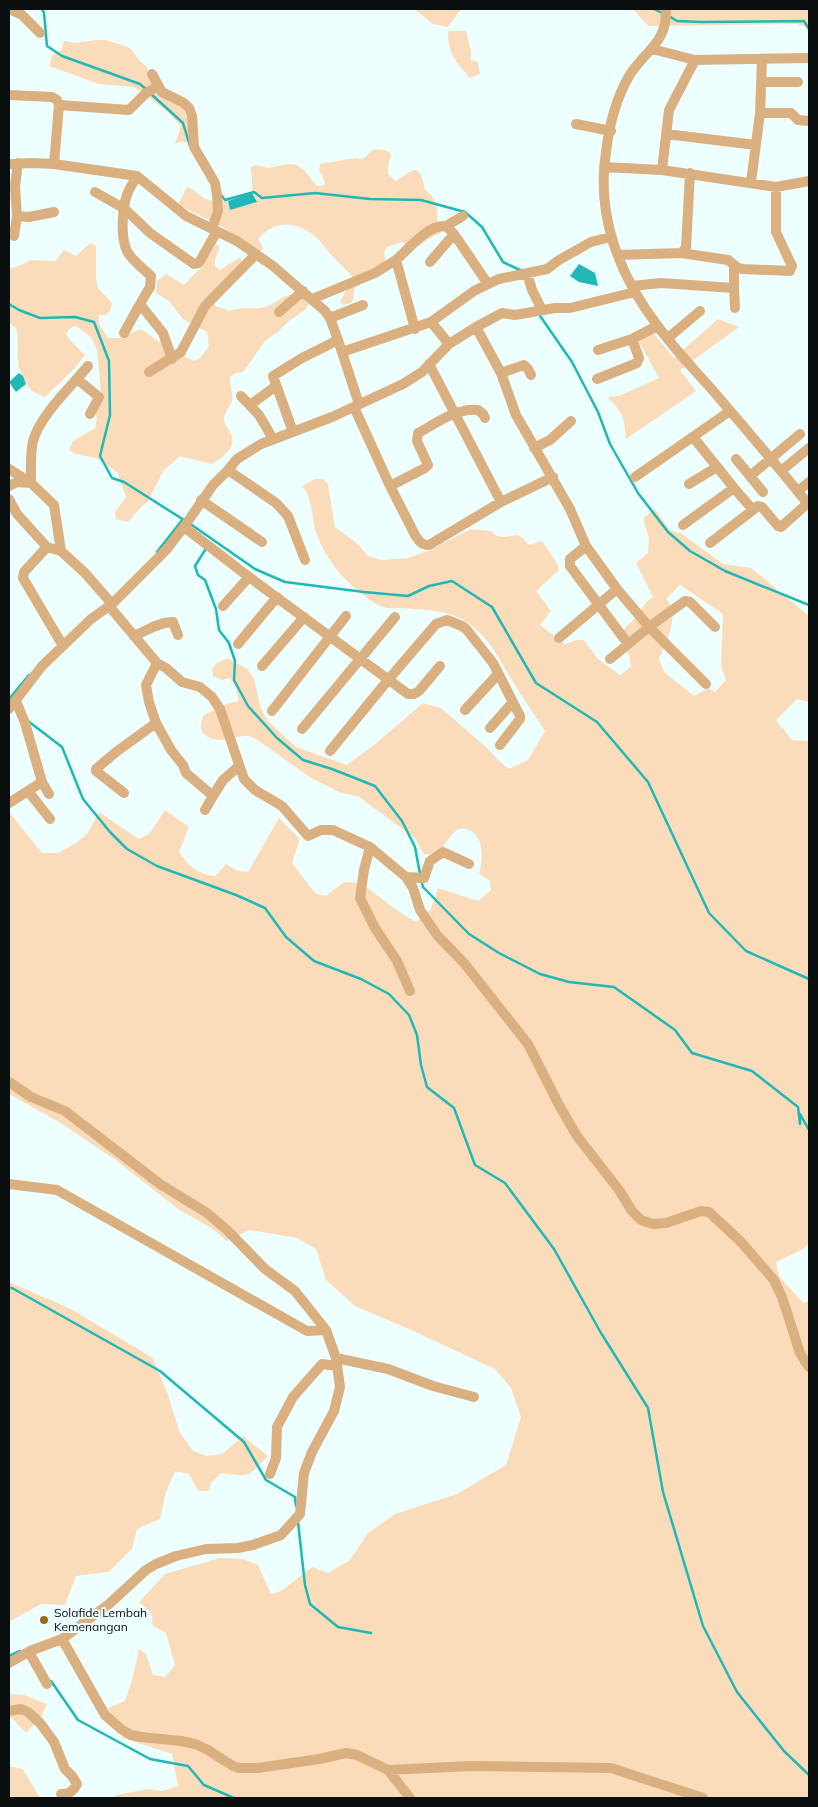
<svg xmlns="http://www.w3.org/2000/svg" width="818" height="1807" viewBox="0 0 818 1807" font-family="Mulish,sans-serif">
  <rect width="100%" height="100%" fill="#edfffe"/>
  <path fill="#fbdcba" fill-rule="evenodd" d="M414,9H461L448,27L433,24Z
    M633,9H809V32L806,27L797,24L648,26Z
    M448,31H466L471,51V60L478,62L480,74L470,78C455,61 448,54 448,31Z
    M96,40H106L130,48L140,61L147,67L149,76L165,98L183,108L192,133L186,143L182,141L175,144L181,126L167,111L134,87L99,84L49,66L52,56L61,50L64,41L75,43Z
    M374,149L385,150L391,153L388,167V174L396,181C414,170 419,160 425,190C439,200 438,210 437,226L442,231L440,234C430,236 424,244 414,248L402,242L387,247L384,253L386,264L355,288C351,298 358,303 343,305L340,302L352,279V276C344,267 334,259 327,250C323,246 321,241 317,238C297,221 276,219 258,239L262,245L263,249L260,251L221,226L178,205L187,187C195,189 197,194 204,198C210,202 220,201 228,201L229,208L244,206L256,203L252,193V175L250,168L254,165L269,168L288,164L297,165L304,170L317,186L324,185L325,182L319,170L320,164L355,158L363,159Z
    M90,243L96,246V279L98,288L112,303L110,311L106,315H99V324L108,338H123L135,331L141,329L171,350L194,361L200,358L209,346L207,332L183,319L169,301L156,293L157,281L166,274L184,285L203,265L216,244L220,247L215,260V266L220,270L240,257L242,262L210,298L216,306L230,311C241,306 253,310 265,307C274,305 281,296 290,295C295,294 301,297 306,298L309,304L305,310L289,321L278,332L265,341L243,372L236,373L230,377C229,385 234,394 232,401C230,407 224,413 224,419C224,426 231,430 232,437C235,449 221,459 212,464L180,456L163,471L148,502L142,506L128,522L116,519L115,512L126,497L117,472L96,458L75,454L69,450L73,441L95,428L97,418L95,414L101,394L97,350L91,337L76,326L70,328L66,334L69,339L85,355L74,369L45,397C30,391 31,391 23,377C13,360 21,346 16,328L9,323V269L24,264L30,260L55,261L64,250L76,256Z
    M718,319L739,327L680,370L696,391L626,439C624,418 623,412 607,397L619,396L659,378L638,340L653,333L674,358Z
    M315,479H323L328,484L335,527L359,545L368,556L381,560L408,558L428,551L471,529L491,531L497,536L504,537L517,535L523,538L529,545L542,541L557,563L559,570L536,591L551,611L540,625L565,644L577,640H584L598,659L620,675L631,667L629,656L622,644L624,629L636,617L646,602L653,597L636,563L648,553L649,538L643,518L655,509L670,530L682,534L723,564L751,568L809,616V702L797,699L776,720L792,740L809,741V1243L803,1249L776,1262L779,1276L803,1303L809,1301V1798H113L116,1795L148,1789L162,1791L178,1786L172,1754L123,1738L108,1708L125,1701L132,1680L139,1649L146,1654L153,1675L165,1677L175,1665L166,1633L153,1626L151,1612L139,1602L165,1574L220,1558L243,1559L258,1565L271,1594L281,1591L312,1567L328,1573L350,1560L368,1533L395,1514L457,1494L506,1465L521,1417L511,1388L495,1369L411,1330L355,1306L326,1280L316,1249L297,1238L249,1230L227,1241L213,1229L178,1209L113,1158L59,1122L9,1094V812L42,853H58L76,843L87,834L99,812L139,839L149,834L165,810L189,827L179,852C189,866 198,875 215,876L226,864L238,871L248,872L279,818L300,839L292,863L315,893L326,896L344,882L361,883L398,911L416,922L431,909L438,888L478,901L491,890L490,881L479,874C483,861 485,835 468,830C465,829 461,828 457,830C445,838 443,858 424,854L420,848L415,838L359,797L339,792L311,778L256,739C255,739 250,736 249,736C233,735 221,745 206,736C198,730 201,722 204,715L226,704L239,701L236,689L230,678L221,680L213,676L212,669L217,663L228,658L247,669L254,678L261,709L268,721L296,747L347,765L374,745L423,703L441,708L487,748L498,760L509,769L528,760L545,731C534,714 522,697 512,680C499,659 489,637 468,623C451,610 420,609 398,608C393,608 389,609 383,607C373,604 357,590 349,583C334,569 321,549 315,529C311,513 313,499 302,486ZM680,585L723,614L721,666L726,680L715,692L708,688L694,696L664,672L659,659C666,643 681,613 666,599Z
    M9,1282L71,1309L153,1358L168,1395L180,1433L193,1451L207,1456L222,1454L243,1436L268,1456C247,1478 251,1477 221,1473L211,1483L209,1491H198L189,1474L175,1471L166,1492L160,1519L137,1529L132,1549L109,1572L76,1576L65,1605L41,1604L9,1622Z
    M9,1694L24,1695L47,1704L41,1717L26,1733L12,1718L9,1717Z
    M9,1766L23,1769L40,1798H9Z"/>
  <path fill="#1fb8b7" d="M252,193L257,202L230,210L228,201Z
    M579,264L595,273L598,286L579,282L570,276Z
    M19,373L23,376L26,384L16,392L9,382Z"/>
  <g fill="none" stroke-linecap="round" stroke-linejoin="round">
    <path stroke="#1fb8b7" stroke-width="2.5" d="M42,9L44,13L47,46L62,56L140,84L147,90
      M654,9L662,13
      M669,16L677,21L701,22L804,21L809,29
      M151,94L183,123L190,146
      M221,195L225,200L254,192L262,198L315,193L370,199L421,200L465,212L482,227L503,262L522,271
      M9,304L19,310L40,318L75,317L94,322L109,361L110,415L100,456L112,478L124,482L184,520
      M538,313L572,362L598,412L610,444L638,493L668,532L690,551L725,571L809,605
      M189,523L255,569L285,582L364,592L408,596L429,586L452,581L492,607L536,683L597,722L648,782L709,913L746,951L809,979
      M207,547L195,566L198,575L205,580L216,609L219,630L229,643L235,661L234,680L248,706L277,738L303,760L332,769L375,786L402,821L415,847L420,874
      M157,552L183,519
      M9,699L29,675
      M28,721L62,747L83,799L110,832L127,849L157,866L236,895L265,908L286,937L314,961L361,979L389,994L409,1015L417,1035L421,1065L427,1087L454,1108L475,1165L505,1183L554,1249L601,1333L648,1408L663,1492L703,1626L737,1692L784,1751L809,1775
      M421,880L423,887L469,934L499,953L540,974L569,982L614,987L675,1030L692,1053L752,1071L798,1107L800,1124V1114L809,1130
      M9,1288H12L160,1371L244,1442L266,1480L295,1497L296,1506
      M298,1522L305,1585L310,1604L338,1627L371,1633
      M9,1656L20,1651
      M51,1681L78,1720L150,1759L188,1766L204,1785L234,1798"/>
    <path stroke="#dab081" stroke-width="10" d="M9,9L22,15L40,33
      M666,9C667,44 645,50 629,76C616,99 609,126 606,152C596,215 619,275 657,325C674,349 695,370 714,392C746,429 778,467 809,505
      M652,49L695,60L809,58
      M152,74L162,92L184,103L189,108L192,116L194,147L215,183L217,195L218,211L212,229
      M761,82H798
      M9,95L52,97L57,100L59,105L54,164
      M59,105L129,110L146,93L158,86
      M760,113H791L798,120L809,121
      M576,124L611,131
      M666,134L756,145
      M9,164L32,163L54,164L137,176L186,216L237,241L273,266L325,311L330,318L338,340L359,404
      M604,167L662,170L776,187L809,181
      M662,170L669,110L695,60
      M137,176C135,181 131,185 129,190C122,204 120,237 127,251C132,261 143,268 151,276L150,287L140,304L163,333L172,359
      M751,182L760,113L762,60
      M95,192L125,209L150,233L194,264L198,263L200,261L217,231
      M17,216L29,217L54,212
      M463,216L446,226L454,234L488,284
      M14,236L17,216L15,186L18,163
      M681,253L728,260L738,268L743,269L790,271L792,266L790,262L776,232V187
      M618,255L681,253L686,248L690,173
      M430,262L454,234
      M527,273L532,290L542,310
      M632,286L661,283L734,288V266
      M734,288L735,308
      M312,299L375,273L396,260
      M279,312L303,291
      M330,318L363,305
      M431,322L474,291L488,284L499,279L547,269L559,260L591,242L610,237
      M476,327L501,373L516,415L570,509L586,546L617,589L649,627L706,684
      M415,329L396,260C409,249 428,224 446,226
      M124,333L140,304
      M668,338L700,311
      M598,350L632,339L657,326
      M342,352L431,322L449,344
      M429,364L501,502
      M149,372L181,352L205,306L256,254
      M501,373L524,365L528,369L531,375
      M77,379L99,397L90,414
      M597,379L637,363L639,358L632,339
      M241,396L259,415L273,439
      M250,405L276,386
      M354,407L390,486L415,535C419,541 421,545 429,545L501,502L553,477
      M293,432L273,376L302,358L338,340
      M693,437L734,488L753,510
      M534,448L550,440L571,421
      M736,459L750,476
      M9,469L31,483
      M228,470L276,503L288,516L305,560
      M781,471L809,448
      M635,477L730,411
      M689,484L717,467
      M9,486L17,482L30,483
      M390,486L425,468L428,465L417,441L418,433C437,423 456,408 478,410L483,414L485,418
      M798,491L809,482
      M763,492L750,476L800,434
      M9,499L17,514L47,547L61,551L85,573L112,604
      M201,500L262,542
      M683,525L734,488
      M184,527L249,577L408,694H414L419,691L440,666
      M710,543L758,506L762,507L778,526L781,527L808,503
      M586,546L570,559V566L628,644
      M47,547L24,572L23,578L63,646
      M61,551L54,505L31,483C31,469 30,454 33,441C40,415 71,387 88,366
      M109,606L157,663L166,668L182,682L200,687L212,697L220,709L244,779L255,790L282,806L308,836L321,830H333L370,847L406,877L413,888L420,910L437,935L464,963L528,1044L559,1105L577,1136L619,1190L632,1211L641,1220L653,1224L666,1223L701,1211L709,1212L741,1242L774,1280L782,1297L800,1353L809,1367
      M223,606L249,577
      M134,636C146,631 159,622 173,622L178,635
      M559,638L617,589
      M238,644L277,597
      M610,659L649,627L685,601L690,602L715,627
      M157,663L146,685L149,702L156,723L171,750L183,765L186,773L213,796L223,780L239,766
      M262,666L304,617
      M9,709L42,666L91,619L112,604L167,549L186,524L213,485L228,470L237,459L261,444L332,417L403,384L422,372L449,344L476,327L502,313L515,315L555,308H570L635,292
      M465,710L498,674
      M272,711L346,616
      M490,728L513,702
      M302,729L395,617
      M330,751L388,680L436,624L447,620L462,626L467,630L493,663L520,716V719L500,745
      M42,782L49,794
      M28,791L50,819
      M124,793L96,771V769L116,752L156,723
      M9,803L42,782L25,723L16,701
      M205,810L213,796
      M370,847L364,870L360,898L375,928L397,961L410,991
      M406,877L424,878L430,861L443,852L469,864
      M9,1082L31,1097L65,1111L160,1184L207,1213L227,1230L265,1269L295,1291L326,1330L336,1358L340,1387L334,1411L312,1452L304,1473L300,1514L281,1535L253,1545L238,1548L206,1549L176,1556L156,1564L146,1570L109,1604L62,1639L30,1651L9,1663
      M9,1184L57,1190L307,1331L326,1330
      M336,1358L388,1369L433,1386L474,1397
      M270,1474L276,1458L277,1427L293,1397L322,1364L337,1366
      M62,1639L105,1715L121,1729L131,1735L141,1737L181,1741L195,1744L208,1750L233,1766L239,1768H258L319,1759L346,1753L357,1755L388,1770L471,1766L611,1768L703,1798
      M29,1652L47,1684
      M9,1711L21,1709L28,1712L40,1723L54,1742L65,1769L72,1776L77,1784C74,1790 69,1795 61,1794
      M388,1770L410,1798"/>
  </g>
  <circle fill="#9b661e" stroke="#edfffe" stroke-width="2" cx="44" cy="1620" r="5"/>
  <g text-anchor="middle" stroke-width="4" stroke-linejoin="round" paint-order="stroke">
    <g font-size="12" fill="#090f0e" stroke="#edfffe" text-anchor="start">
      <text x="54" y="1617">Solafide Lembah<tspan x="54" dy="14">Kemenangan</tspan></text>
    </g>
  </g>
  <rect width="818" height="1807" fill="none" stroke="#090f0e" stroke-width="20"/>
</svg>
